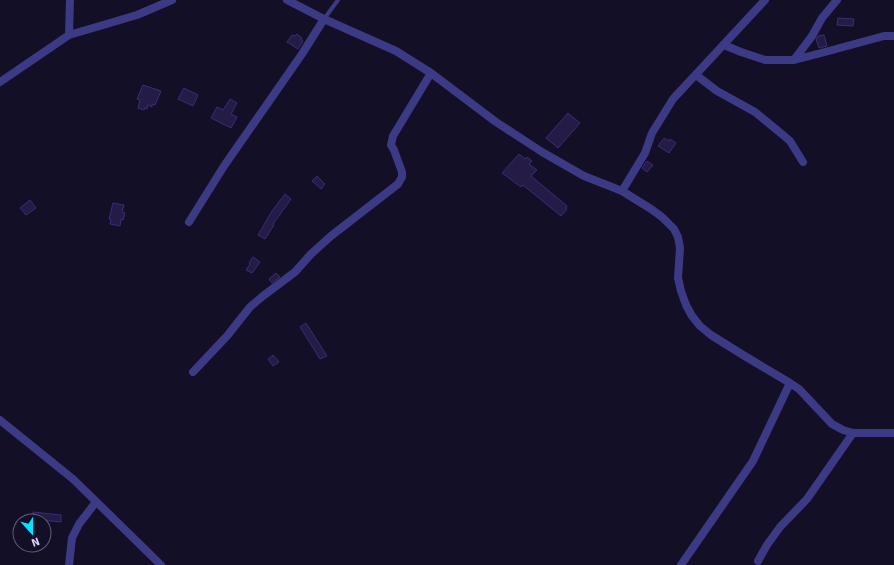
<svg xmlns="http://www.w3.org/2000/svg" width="894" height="565" viewBox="0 0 894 565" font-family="Signika,sans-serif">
  <rect width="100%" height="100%" fill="#130f26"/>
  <path fill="#241b47" stroke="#3b2d73" d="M838,18L854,19L853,26L837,25Z
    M297,34L302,38L301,40L303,41L298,49L287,42L292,35L295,36Z
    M824,35L827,46L819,48L816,39L818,36Z
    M143,85L161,91L155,105L152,104V107L148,105L147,109L145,108L144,110L138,108L140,100L137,99Z
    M184,88L198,95L193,106L178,99Z
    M230,99L237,103L231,114L237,117L231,128L211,118L217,107L223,110Z
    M568,113L580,123L558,148L546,138Z
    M664,138L669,141L670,139L676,143L669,153L658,146Z
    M519,154L525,159L527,157L532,161L529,164L537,170L531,176L567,206L566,208L567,209L561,216L523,185L521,187L502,173Z
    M647,161L653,165L647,172L642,168Z
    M317,176L325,184L321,189L312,181Z
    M285,194L291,199L273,224L274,225L265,239L258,235L272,211Z
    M30,200L36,208L26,215L20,208Z
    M113,203L124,205L122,212L125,213L123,220L121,219L120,226L110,224L111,219H109Z
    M253,257L260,262L252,273L246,270L250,264L249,263Z
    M276,273L280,277L272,283L269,279Z
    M306,323L327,356L320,359L300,327Z
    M273,355L279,362L273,366L268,359Z
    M33,512L61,515V522L32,519Z"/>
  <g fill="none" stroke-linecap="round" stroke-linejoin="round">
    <path stroke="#3d3a85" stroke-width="4" d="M324,19L338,0"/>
    <path stroke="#3d3a85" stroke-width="8" d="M287,0L324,19L396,51L431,73L496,122L542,152L584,176L622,191L651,209L662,217L674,229L678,237L680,248L678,278L681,291L686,305L692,316L700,326L711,335L743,355L790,383L799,389L832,424L843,430L853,433H894
      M69,35L70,0
      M724,45L741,52L765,60H794L812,36L822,18L837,0
      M794,60L825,52L884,36H894
      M696,75L717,91L755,112L783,135L790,141L803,162
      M0,82L69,35L137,15L172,0
      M622,191L645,153L652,133L673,99L765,0
      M189,222L224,166L302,54L324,19
      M193,372L227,336L250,307L263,296L295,272L311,254L331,236L398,184L402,177V172L394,150L391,145L393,136L431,73
      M0,420L73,479L161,565
      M758,561L767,545L780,527L807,499L853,433
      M69,565L72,538L79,524L96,502
      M681,565L753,461L790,383"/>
  </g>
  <g transform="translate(32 533) rotate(159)"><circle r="19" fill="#130f26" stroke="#625e7d"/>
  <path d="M0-3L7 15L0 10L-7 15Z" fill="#00e5ff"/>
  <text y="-6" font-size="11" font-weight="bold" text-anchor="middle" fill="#d9d4ff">N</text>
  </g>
</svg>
